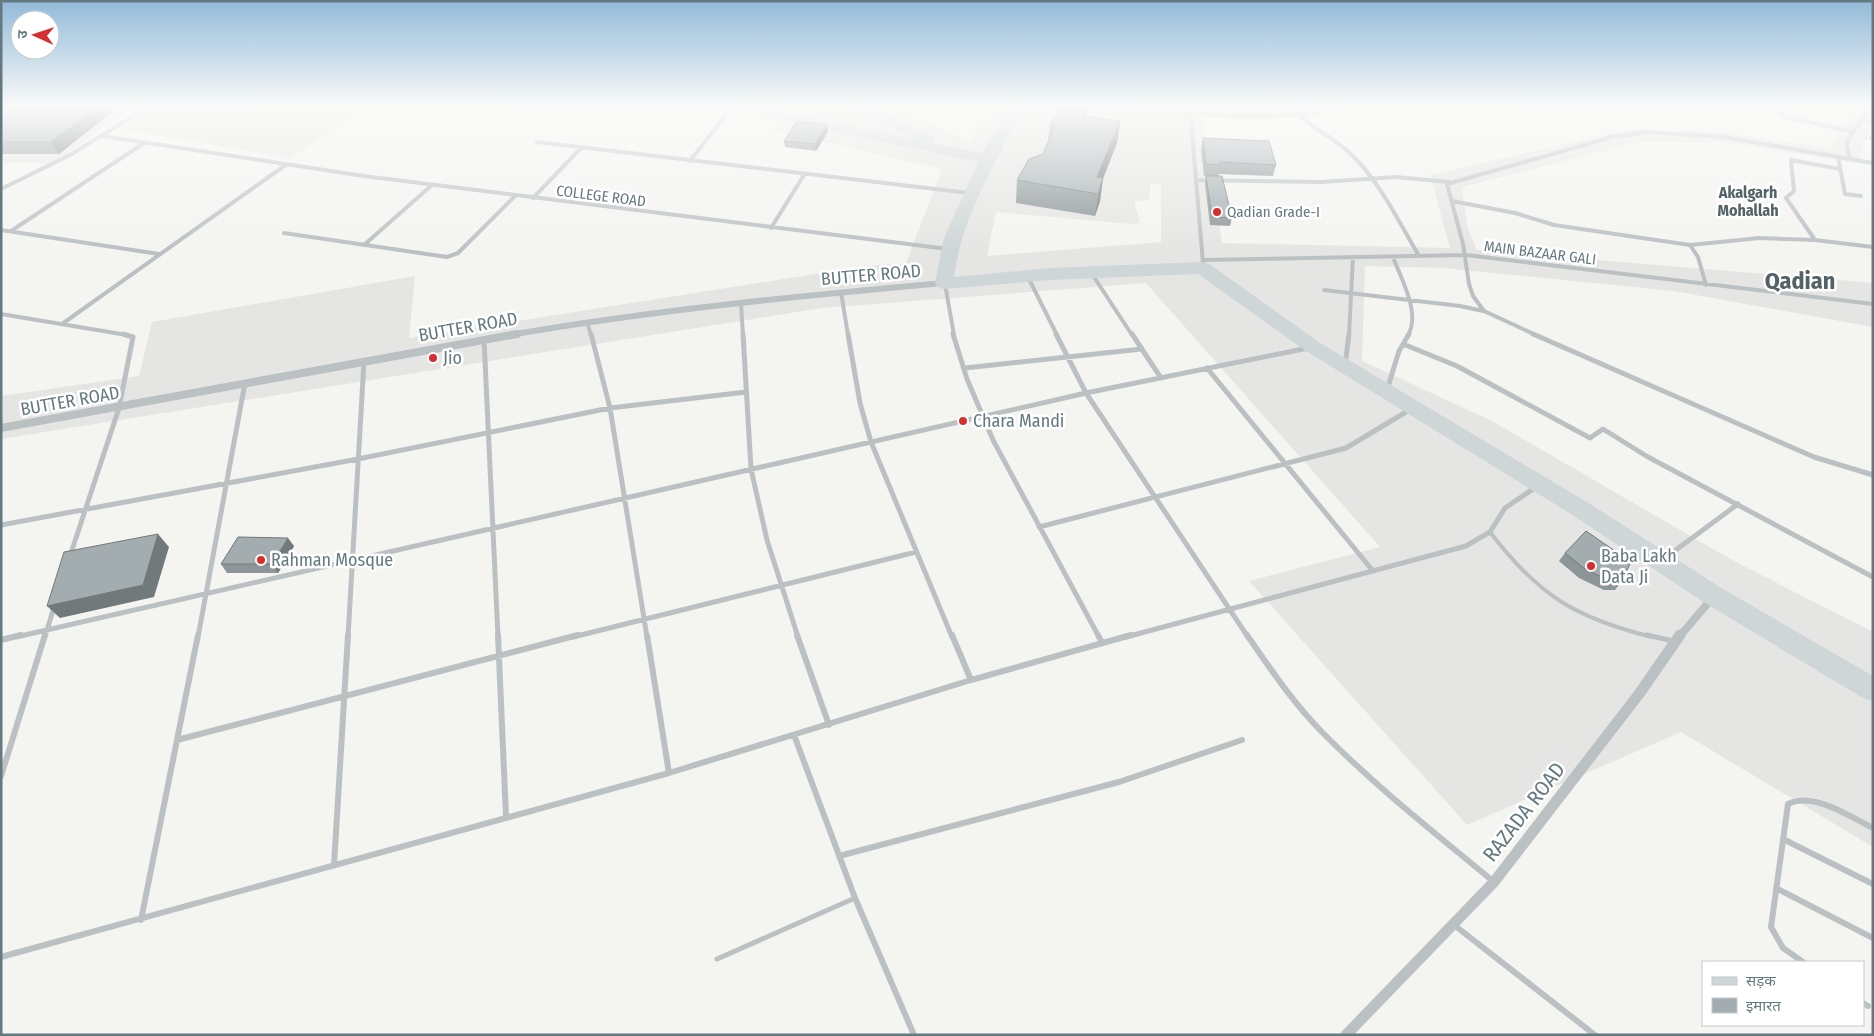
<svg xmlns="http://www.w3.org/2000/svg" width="1874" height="1036" viewBox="0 0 1874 1036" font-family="'Fira Sans Condensed','Noto Sans Devanagari',sans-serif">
  <rect width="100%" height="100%" fill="#f4f4f1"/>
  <path fill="#e5e5e4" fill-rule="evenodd" d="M1,107H131L54,163H1Z
    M161,107H363L291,158L125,130Z
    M815,107H895L969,142L994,107H1089L1161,116L1162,108L1202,110L1222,243L1450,248L1430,175L1631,129L1719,132L1830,148L1855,107L1873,108V124L1859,155L1863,164L1724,142H1638L1462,187L1468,230L1477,250L1873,283V327L1674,291L1443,268L1365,266L1362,361L1492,421L1732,560L1873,632V847L1681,732L1467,825L1249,581L1380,547L1146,283L822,308L1,439V396L139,376L152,322L415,276L409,338L866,266L906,263L942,169L774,130ZM1151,184H1161V242L987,256L996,212L1131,224L1140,223L1134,201L1149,200Z"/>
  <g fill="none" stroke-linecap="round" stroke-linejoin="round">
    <path stroke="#b6babb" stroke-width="2.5" stroke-dasharray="2 2" stroke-linecap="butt" d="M1865,137L1873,139"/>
    <path stroke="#bbc1c3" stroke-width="4" d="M1490,532C1538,595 1575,618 1652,637"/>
    <path stroke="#bbc1c3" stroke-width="5" d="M1647,635L1673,641
      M717,959L855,898"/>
    <path stroke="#bbc1c3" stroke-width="4" d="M1779,107L1781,113L1786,117L1854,132
      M1190,109L1203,263
      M1301,116C1317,132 1338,140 1353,156C1381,184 1399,222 1419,256
      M1862,119L1873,122
      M102,136L364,176L948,249
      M537,142L969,193
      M1838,157L1845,194L1861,196
      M1849,158L1847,144L1849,138L1871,107
      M690,161L732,107
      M1840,169L1791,160L1794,191L1786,198L1815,240L1873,247
      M1196,180L1322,182L1396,177L1449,182
      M1,189L70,155L148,107
      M533,198L582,147
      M1452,201L1515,213L1554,225L1690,245
      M771,228L804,175
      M1,230L159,254
      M11,231L144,143
      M284,233L447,257L458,253L515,196
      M364,245L432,185
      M1393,257C1401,279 1421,313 1408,335
      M1203,260L1466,255L1873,304
      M1092,274L1132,335
      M1027,275L1057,335
      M945,284L954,335
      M1706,285L1698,257L1690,245L1759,238L1815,240
      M1324,290L1460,306L1483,311
      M841,292L848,335
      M741,304L743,335
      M1,314L127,335
      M587,322L591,335
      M62,324L287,164
      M1349,335L1353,257
      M1536,335L1484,311L1473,296L1469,284L1463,244L1447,184L1612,137L1648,132L1724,137L1873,163"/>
    <path stroke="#bbc1c3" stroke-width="5" d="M591,334L610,408L647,637
      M743,334L751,469L767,540L798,637
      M848,334L860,403L871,442L952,637
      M953,334L967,379L993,440L1099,637
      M1056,334L1086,393L1248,637
      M1132,334L1161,378
      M1533,334L1814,457L1873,475
      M484,339L498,637
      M1403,344L1457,366L1590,438L1603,429L1648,457L1873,577
      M1345,365L1349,334
      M965,368L1142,349
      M1207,368L1373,571
      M1387,390L1399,351L1409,334
      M1,525L358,459L610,408L746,392
      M1039,527L1346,448L1411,409
      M70,556L119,408L133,337L123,334
      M1665,558L1738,504
      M16,637L1086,393L1308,348
      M45,637L54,607
      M198,637L245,383
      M348,637L364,361
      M573,637L916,552
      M1126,637L1466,546L1490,532L1505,508L1536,487"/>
    <path stroke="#bbc1c3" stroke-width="6" d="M498,635L506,816
      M647,635L669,773
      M797,635L829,725
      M952,635L971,680
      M1098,635L1102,643
      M1247,635C1270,668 1293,703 1322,732C1375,786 1435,833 1494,882
      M1,640L21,635
      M794,735L855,898L914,1035
      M177,740L578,635
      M1,776L45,635
      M1783,839L1873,884
      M839,856L1119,782L1242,740
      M334,865L348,635
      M1776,888L1873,938
      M141,920L198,635
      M1454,925L1595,1035
      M1,957L669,773L971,680L1131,635
      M1803,962L1783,948L1771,927L1788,804C1813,791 1850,817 1873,828
      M1863,1003L1868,1006"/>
    <path stroke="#bbc1c3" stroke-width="6" d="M1122,107C1198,114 1272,122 1347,107
      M1192,107L1260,111L1303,107
      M510,335C654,310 799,296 944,283"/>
    <path stroke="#bbc1c3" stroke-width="8" d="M1,428L517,334
      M1679,637L1714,596"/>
    <path stroke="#bbc1c3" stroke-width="11" d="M1346,1035L1494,882L1639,694L1680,635"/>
    <path fill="#cfd6d7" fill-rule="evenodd" d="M731,107H758L916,140L856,110L854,107H872L933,136L935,139L931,143L982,153L1009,107H1023C997,165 963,210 954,277L1049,268L1202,262L1209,264L1320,343L1587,502L1723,589L1873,676V701L1863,698L1705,603L1571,514L1306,351L1198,274L1049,280L944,289L937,287L935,283L944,238L978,162L738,111L733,110Z"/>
  </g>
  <path fill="#8c9597" d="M1,107H118L59,154H1Z
    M1086,116L1120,121L1117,143L1103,178L1100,201L1095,216L1016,203L1017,180L1043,154L1048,142L1050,124Z
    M827,125L828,132L816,151L785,147L784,141Z
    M1203,138L1276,165L1273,176L1219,174L1218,176L1232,218L1230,226L1210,225L1205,184L1206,176H1204L1201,150Z
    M294,546L278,573H227L221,564Z
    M1565,553L1621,582L1615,590H1604L1579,578L1559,561Z"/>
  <path fill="#72797b" d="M97,107H118L59,154L51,142Z
    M1086,107H1087L1085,126L1082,116Z
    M1120,121L1117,143L1097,194V177Z
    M827,125L828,132L816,151L815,144Z
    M1103,178L1100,201L1095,216L1098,194Z
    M158,534L169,547L154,597L60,618L47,606Z
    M288,538L294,546L278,573L272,564Z"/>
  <path fill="#a3adb0" stroke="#72797b" d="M1,107H97L51,142H1Z
    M1060,107H1086L1082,116L1120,121L1097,177L1103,178L1098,194L1017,180L1029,159L1043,154L1055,125L1050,124Z
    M797,121L827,125L815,144L784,141Z
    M1203,138L1269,141L1276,165L1220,162L1221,165L1206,164Z
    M1206,176H1222L1232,218L1212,217Z
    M1586,531L1631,562L1621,582L1610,581L1585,569L1565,553Z
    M158,534L143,585L47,606L64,552Z
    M238,537L288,538L272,564H221Z"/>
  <linearGradient id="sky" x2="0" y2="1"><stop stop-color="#92bad9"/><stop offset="0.42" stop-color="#fafaf9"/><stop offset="1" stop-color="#fafaf9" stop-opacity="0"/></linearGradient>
  <rect width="1874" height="252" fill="url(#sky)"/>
  <g fill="#d62f30" stroke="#fff" stroke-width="2">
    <circle cx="1217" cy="212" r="5"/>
    <circle cx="433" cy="358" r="5"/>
    <circle cx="963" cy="421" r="5"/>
    <circle cx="261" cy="560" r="5"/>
    <circle cx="1591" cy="566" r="5"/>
  </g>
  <g text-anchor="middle" stroke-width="5" stroke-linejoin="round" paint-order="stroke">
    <g font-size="15" fill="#657a80" stroke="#fff">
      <text transform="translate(601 196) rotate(7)" y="5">COLLEGE ROAD</text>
      <text transform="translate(1540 253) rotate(7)" y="5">MAIN BAZAAR GALI</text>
    </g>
    <g font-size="15" fill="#657a80" stroke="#fff" text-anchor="start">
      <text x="1227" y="217">Qadian Grade-I</text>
    </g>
    <g font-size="16" font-weight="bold" fill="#536265" stroke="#fff">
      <text x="1748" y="198">Akalgarh<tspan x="1748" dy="18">Mohallah</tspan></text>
    </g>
    <g font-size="18" fill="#657a80" stroke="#fff">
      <text transform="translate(871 275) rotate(-5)" y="6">BUTTER ROAD</text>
      <text transform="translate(468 327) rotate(-10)" y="6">BUTTER ROAD</text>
      <text transform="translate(70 401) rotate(-10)" y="6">BUTTER ROAD</text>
    </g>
    <g font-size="18" fill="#657a80" stroke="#fff" text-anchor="start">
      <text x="443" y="364">Jio</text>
      <text x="973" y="427">Chara Mandi</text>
      <text x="1601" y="562">Baba Lakh<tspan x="1601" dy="21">Data Ji</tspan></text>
      <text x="271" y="566">Rahman Mosque</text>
    </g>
    <g font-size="21" fill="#657a80" stroke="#fff">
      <text transform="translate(1524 812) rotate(-52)" y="7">RAZADA ROAD</text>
    </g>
    <g font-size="24" font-weight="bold" fill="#536265" stroke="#fff">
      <text x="1800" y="289">Qadian</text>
    </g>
  </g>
  <rect width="1874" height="1036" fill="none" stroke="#657a80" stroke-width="5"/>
  <rect x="1702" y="961" width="162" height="65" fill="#ffffff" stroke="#c1cacc"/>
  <rect x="1712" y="977" width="25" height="8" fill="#cfd6d7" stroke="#c1cacc"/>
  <text x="1746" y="986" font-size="15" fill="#657a80">सड़क</text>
  <rect x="1712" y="998" width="25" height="15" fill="#a3adb0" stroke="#c1cacc"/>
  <text x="1746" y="1011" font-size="15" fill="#657a80">इमारत</text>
  <g transform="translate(35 35) rotate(273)"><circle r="24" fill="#ffffff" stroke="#c1cacc"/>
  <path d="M0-4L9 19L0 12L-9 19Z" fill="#d62f30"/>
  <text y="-8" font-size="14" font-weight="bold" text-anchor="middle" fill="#657a80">उ</text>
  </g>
</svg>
